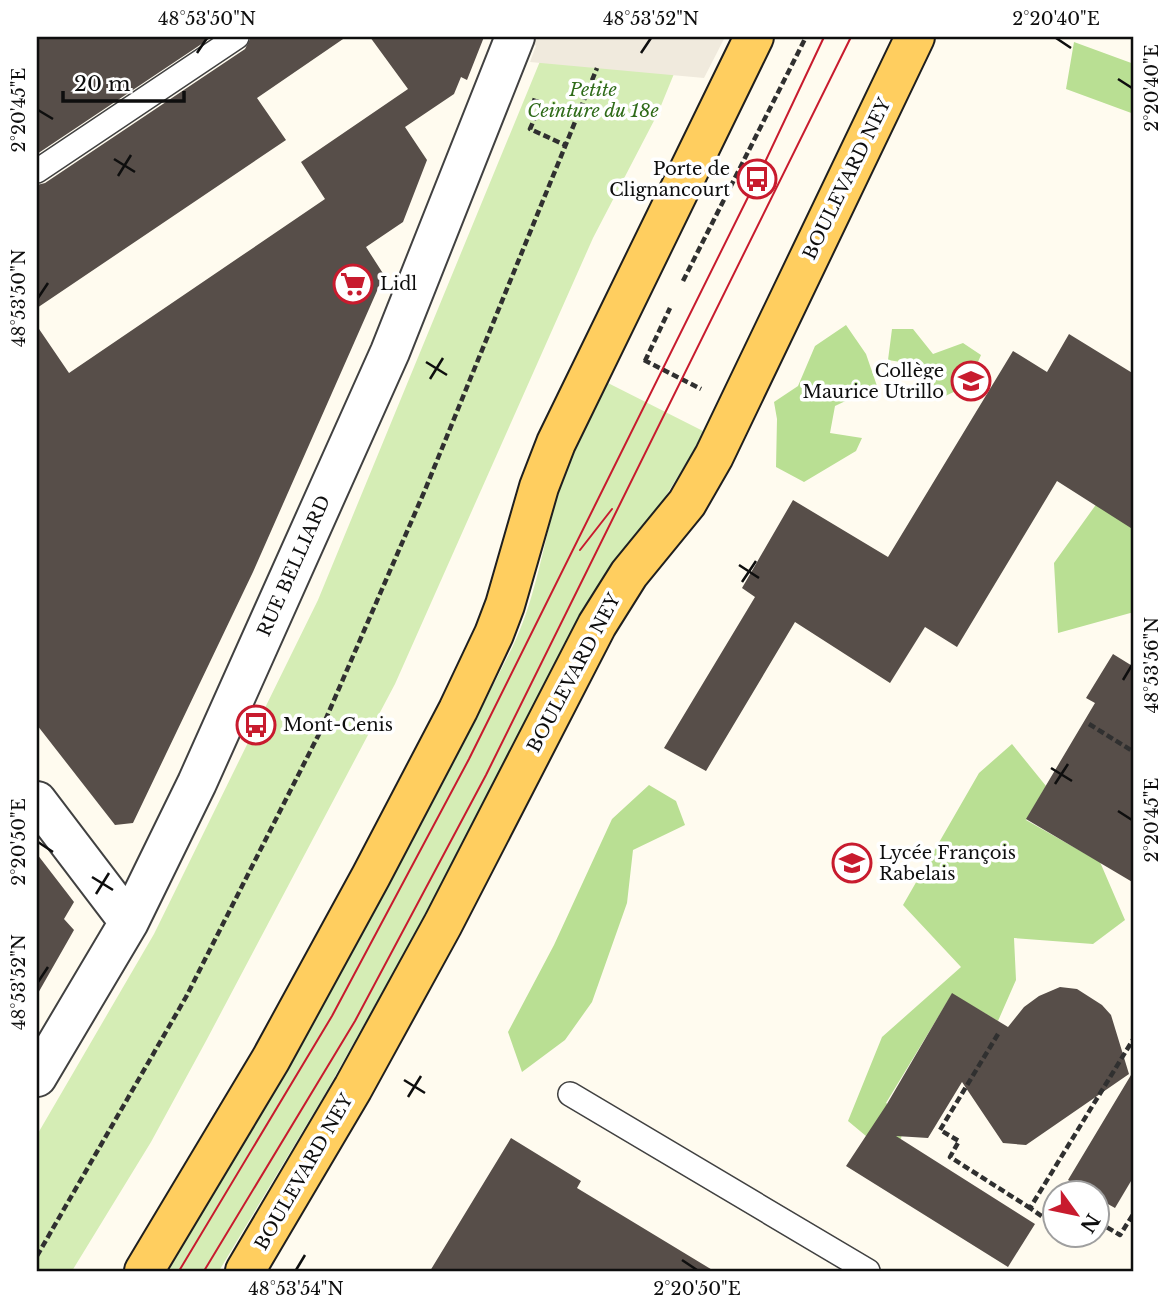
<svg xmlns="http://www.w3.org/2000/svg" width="1171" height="1308" viewBox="0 0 1171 1308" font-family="'Libre Baskerville',serif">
  <rect width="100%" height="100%" fill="#fffbef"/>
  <path fill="#d5edb5" d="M550,37H689L658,113L593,238L395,684L206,1041L151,1142L72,1271H37V1135L154,934L318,600Z
    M606,382L703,431L692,454L657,510L618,561L581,614L439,891L325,1094L219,1271H167C289,1067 406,860 512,648C539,592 544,534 563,476C573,443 591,412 606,382Z"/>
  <path fill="#b9df93" d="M1074,42L1134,64V114L1066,89Z
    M846,325L866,354L877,386L835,406L830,433L862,438L856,451L804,482L776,467L777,419L774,402L798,386L815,346Z
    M892,329H913L933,354L963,343L981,355L968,385L935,401L920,365L888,360Z
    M1118,474L1134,483V612L1058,633L1054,563Z
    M1012,744L1046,786L1026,820L1100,862L1125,920L1093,944L1014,938L1016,980L998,1021L952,994L886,1103L905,1115L901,1139L866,1136L848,1121L882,1037L961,967L903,905L979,773Z
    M649,785L676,801L685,825L633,850L627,903L592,1002L565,1040L522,1072L508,1032L554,945L612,819Z"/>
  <path fill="#f0eadd" d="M528,37H725L704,78L530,62L536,46Z"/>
  <path fill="#574e49" d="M37,37H212L37,154Z
    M251,37H346L257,98L286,140L37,308V185L45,183L245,49Z
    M370,37H484L467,80L461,77L454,94L405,127L427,160L403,222L366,247L384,275L253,572L133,823L115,825L37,725V326L69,373L325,199L301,162L408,89Z
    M1069,334L1134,374V530L1057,481L957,647L925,627L890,683L795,622L706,771L664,748L755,597L742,588L793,500L888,557L1013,351L1047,372Z
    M1113,654L1134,667V883L1026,819L1095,703L1086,698Z
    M37,854L74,902L64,919L74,930L37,995Z
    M1060,987L1077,989L1102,1005L1111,1015L1129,1074L1026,1145L1003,1143L962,1082L928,1138L896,1136L1035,1224L1008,1267L846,1166L887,1104L952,993L1008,1027L1024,1007L1039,996Z
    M1134,1070V1176L1115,1208L1097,1198V1193H1089L1068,1180Z
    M511,1138L581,1181L577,1188L714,1271H430Z"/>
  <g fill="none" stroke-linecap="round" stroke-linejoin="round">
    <defs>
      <path id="lane" d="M37,171L237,37
        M570,1094L868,1271"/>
      <path id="street" d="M37,801L129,922
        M37,1077L129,922L197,783L390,352L515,37"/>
      <path id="primary" d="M144,1271L271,1059L371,876L458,710L494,634L505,605L539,487L556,443L754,37
        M245,1271L353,1088L443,924L597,625L629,574L687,503L714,456L915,37"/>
    </defs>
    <use href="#lane" stroke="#414141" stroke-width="26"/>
    <use href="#street" stroke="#414141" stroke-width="42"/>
    <use href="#primary" stroke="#1f1f1f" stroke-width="42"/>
    <path stroke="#303030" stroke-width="4.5" stroke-dasharray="7 3.5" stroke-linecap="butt" d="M532,100L541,103L530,129L565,145
      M683,281L806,37
      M644,360L701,389
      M645,361L670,308
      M1089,724L1134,752
      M998,1034L940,1130L959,1141L950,1157L1030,1208
      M1056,1213L1050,1222L1030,1208L1134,1038
      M1098,1222L1120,1235L1134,1213
      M37,1256L186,997L321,730L425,490L597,68"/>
    <use href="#lane" stroke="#fff" stroke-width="23"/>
    <use href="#street" stroke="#fff" stroke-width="38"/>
    <use href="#primary" stroke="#ffce5f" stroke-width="38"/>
    <path stroke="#c81b2e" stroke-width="2" d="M580,550L612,509
      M179,1271L332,1016L469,759L757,179L824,37
      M204,1271L355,1021L486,775L851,37"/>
  </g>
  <path fill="none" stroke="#0e0e0e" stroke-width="2.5" d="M1056,38L1071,48M197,53L207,38M641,53L651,38M1118,79L1132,88M38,110L53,119M114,159L135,172M118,176L131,155M38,298L48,283M426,362L447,375M430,379L443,358M739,565L759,578M742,582L756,561M1123,680L1132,665M1051,768L1072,781M1055,784L1068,764M1118,811L1132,820M38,842L53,852M92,877L113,890M96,894L109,873M38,982L48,967M404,1080L425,1093M408,1097L421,1076M682,1260L697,1270M296,1270L305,1255"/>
  <defs>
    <symbol id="bus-ring" viewBox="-11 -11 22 22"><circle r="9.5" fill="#fff" stroke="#c81b2e" stroke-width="1.5"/><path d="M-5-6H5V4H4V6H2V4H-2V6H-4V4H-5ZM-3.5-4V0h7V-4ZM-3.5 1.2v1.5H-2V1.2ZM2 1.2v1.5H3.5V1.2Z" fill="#c81b2e"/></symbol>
    <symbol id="supermarket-ring" viewBox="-11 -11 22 22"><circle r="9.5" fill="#fff" stroke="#c81b2e" stroke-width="1.5"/><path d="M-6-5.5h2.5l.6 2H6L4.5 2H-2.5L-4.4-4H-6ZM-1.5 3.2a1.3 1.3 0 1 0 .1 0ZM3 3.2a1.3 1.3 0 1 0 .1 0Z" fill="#c81b2e"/></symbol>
    <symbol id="school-ring" viewBox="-11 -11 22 22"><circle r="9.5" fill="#fff" stroke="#c81b2e" stroke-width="1.5"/><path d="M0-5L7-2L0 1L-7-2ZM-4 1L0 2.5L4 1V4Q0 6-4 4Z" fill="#c81b2e"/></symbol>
  </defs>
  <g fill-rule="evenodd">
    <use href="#bus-ring" x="735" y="157" width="44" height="44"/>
    <use href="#supermarket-ring" x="331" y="262" width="44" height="44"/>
    <use href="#school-ring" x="949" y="359" width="44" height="44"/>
    <use href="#bus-ring" x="234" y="703" width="44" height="44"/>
    <use href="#school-ring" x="830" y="841" width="44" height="44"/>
  </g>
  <g text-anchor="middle" stroke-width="7" stroke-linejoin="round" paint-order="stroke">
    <g font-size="18" font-style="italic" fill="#2f6b19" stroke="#fff">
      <text x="593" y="96">Petite<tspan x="593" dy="21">Ceinture du 18e</tspan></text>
    </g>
    <g font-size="18" fill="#0e0e0e" stroke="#fff" text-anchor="start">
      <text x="730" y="175" text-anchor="end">Porte de<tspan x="730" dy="21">Clignancourt</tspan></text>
      <text x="380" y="290">Lidl</text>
      <text x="944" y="377" text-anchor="end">Collège<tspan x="944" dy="21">Maurice Utrillo</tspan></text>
      <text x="283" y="731">Mont-Cenis</text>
      <text x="879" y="859">Lycée François<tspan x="879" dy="21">Rabelais</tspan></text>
    </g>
    <g font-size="18" fill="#0e0e0e" stroke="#fff">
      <text transform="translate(847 179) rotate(-64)" y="6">BOULEVARD NEY</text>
      <text transform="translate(294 566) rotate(-66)" y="6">RUE BELLIARD</text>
      <text transform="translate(574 673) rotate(-62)" y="6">BOULEVARD NEY</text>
      <text transform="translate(304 1172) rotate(-60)" y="6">BOULEVARD NEY</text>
    </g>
  </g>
  <rect width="1171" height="1308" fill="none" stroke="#ffffff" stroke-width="77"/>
  <g transform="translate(1076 1214) rotate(123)"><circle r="33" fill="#ffffff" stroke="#9f9f9f" stroke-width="2"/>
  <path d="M0-5L12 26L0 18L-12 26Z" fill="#c81b2e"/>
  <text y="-10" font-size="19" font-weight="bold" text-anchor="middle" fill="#0e0e0e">N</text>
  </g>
  <path d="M63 91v10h121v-10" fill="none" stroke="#0e0e0e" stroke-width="3.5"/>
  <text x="74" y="91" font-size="21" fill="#0e0e0e" stroke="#ffffff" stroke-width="5" paint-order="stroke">20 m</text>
  <rect x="38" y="38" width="1094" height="1232" fill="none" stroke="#0e0e0e" stroke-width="2.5"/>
  <g font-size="18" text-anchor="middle" fill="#0e0e0e">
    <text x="207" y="25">48°53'50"N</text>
    <text x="651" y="25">48°53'52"N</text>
    <text x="1056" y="25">2°20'40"E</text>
    <text transform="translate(1152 88) rotate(-90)" y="6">2°20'40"E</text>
    <text transform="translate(19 110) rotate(-90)" y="6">2°20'45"E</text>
    <text transform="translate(19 298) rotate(-90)" y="6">48°53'50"N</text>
    <text transform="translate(1152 665) rotate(-90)" y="6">48°53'56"N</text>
    <text transform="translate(1152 820) rotate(-90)" y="6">2°20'45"E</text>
    <text transform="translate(19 842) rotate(-90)" y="6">2°20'50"E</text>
    <text transform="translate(19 982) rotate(-90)" y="6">48°53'52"N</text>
    <text x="296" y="1295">48°53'54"N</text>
    <text x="697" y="1295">2°20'50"E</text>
  </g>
</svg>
